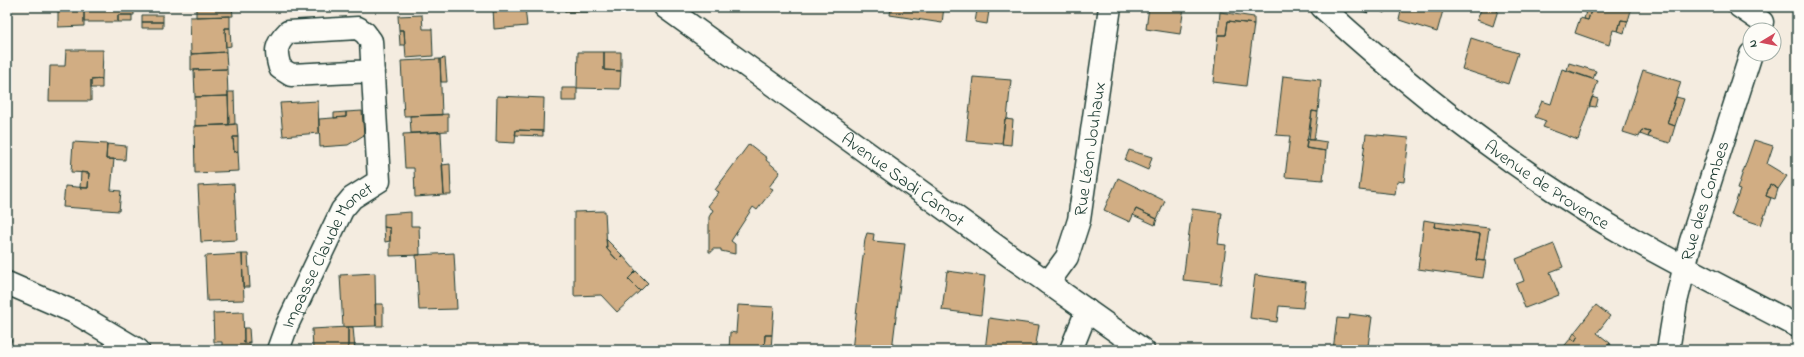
<svg xmlns="http://www.w3.org/2000/svg" width="1804" height="357" viewBox="0 0 1804 357" font-family="'Indie Flower',sans-serif">
  <rect width="100%" height="100%" fill="#f4ece0"/>
  <filter id="ink" filterUnits="userSpaceOnUse"><feTurbulence type="fractalNoise" baseFrequency=".025" numOctaves="2"/><feDisplacementMap in="SourceGraphic" scale="8" xChannelSelector="R" yChannelSelector="G"/><feConvolveMatrix kernelMatrix="1 2 1 2 8 2 1 2 1" color-interpolation-filters="sRGB"/></filter>
  <g filter="url(#ink)">
    <path fill="#d1ad83" stroke="#1f3d34" d="M58,7H84V26L58,27Z
      M84,7H134V15H118V22H84Z
      M196,7H232L233,16L196,17Z
      M493,7H525L527,26L494,29Z
      M565,7H591L590,12H565Z
      M891,7H944L942,23L890,15Z
      M1149,7H1184L1180,34L1146,29Z
      M1351,7H1367L1369,8L1368,13Z
      M1367,7H1388L1385,13Z
      M1402,7H1444L1437,32L1399,20Z
      M1482,7H1499L1493,26L1477,20Z
      M1587,7H1592L1588,20L1584,19Z
      M1592,7H1632L1628,21L1621,20L1618,31L1613,30L1609,45L1575,33L1580,18L1588,20Z
      M977,10L989,11L987,24L975,22Z
      M1220,12L1254,17V24L1228,21L1226,35H1218Z
      M118,15H132V22H118Z
      M142,15H163V22H142Z
      M422,15L423,29H432L433,56L406,58L404,30H399L398,16Z
      M230,16V28H225L226,52L191,54L190,17Z
      M1621,20L1628,21L1624,33L1618,31Z
      M1228,21L1254,24L1246,86L1213,82L1218,35H1226Z
      M142,22H163V28H142Z
      M225,28H230L231,46L226,47Z
      M399,30H404L405,45H400Z
      M1471,38L1518,53L1508,84L1462,69Z
      M66,50H103L102,79L91,80V101H49L50,66H65Z
      M226,52L227,69L191,70V54Z
      M578,52H604V70L621,71L620,89L577,88Z
      M604,52H621V71L604,70Z
      M445,58L447,82H441L440,59Z
      M440,59L442,115L404,116L401,61Z
      M1569,63L1596,71L1593,79L1567,70Z
      M227,69L228,96L195,97L194,70Z
      M1562,69L1598,81L1578,140L1543,127L1546,121L1535,117L1542,101L1551,104Z
      M1643,70L1681,82L1667,123L1675,126L1670,143L1648,137L1650,132L1642,130L1639,137L1623,132Z
      M1283,76L1321,80L1318,112L1312,111L1306,148L1326,151L1323,180L1285,177L1290,136L1276,135Z
      M973,77L1011,80L1007,119H1005L1002,144L966,141Z
      M102,79V88H91V80Z
      M562,88H577V101H562Z
      M228,92H234L235,124L229,125Z
      M228,96L229,125L195,126V97Z
      M497,96L544,98L543,131L516,130L515,143L496,142Z
      M1592,97L1598,99L1596,107L1589,106Z
      M1676,97L1684,99L1675,126L1667,123Z
      M318,101L319,133L283,136L280,103Z
      M362,111L364,135L348,145L320,147L319,119L346,117V112Z
      M1312,111L1318,112L1314,140H1309Z
      M346,112V117L334,118V113Z
      M448,114V131L411,133L410,116Z
      M1005,119L1013,120L1011,145L1002,144Z
      M237,124L238,137H233L234,152L238,151L239,171L195,173L194,126Z
      M516,130L543,131V136L515,135Z
      M1642,130L1650,132L1648,137L1640,134Z
      M441,132L444,195L415,197L414,168H405L403,134Z
      M1366,134L1409,138L1404,182L1397,181L1395,194L1359,190Z
      M233,137H238V151L234,152Z
      M1307,139L1327,142L1326,151L1306,148Z
      M1754,140L1773,146L1767,164L1787,176L1778,189L1770,184L1766,196L1771,198L1761,225L1731,215L1740,190L1737,189Z
      M73,142L107,144L106,159H114L111,190L121,191L119,211L63,207L65,186L88,188L89,173L71,172Z
      M107,144L126,146L125,160L106,159Z
      M749,144L767,158L766,160L780,172L769,187L773,189L757,210L753,207L731,241L735,244V254L721,251V249H712V252H709V217L713,210L708,206L719,192L715,190Z
      M1129,150L1152,157L1148,170L1125,160Z
      M450,164L451,195H444L442,165Z
      M81,172L89,173L88,188H80Z
      M1118,178L1165,201L1157,219L1136,209L1130,222L1104,210Z
      M234,184L237,240L201,242L198,186Z
      M1770,184L1778,189L1775,199L1766,196Z
      M1136,209L1157,219L1155,225L1133,215Z
      M1192,209L1222,213L1218,244L1226,245L1221,284L1183,280Z
      M605,211L607,249L618,261L623,256L636,271L628,279L640,291L617,312L601,295L574,296V212Z
      M411,212V226H419L420,255L390,256V228L384,227V214Z
      M1424,220L1435,222L1434,227L1480,234L1476,260L1486,261L1483,278L1418,269Z
      M1435,222L1489,228L1484,261L1476,260L1480,234L1434,227Z
      M384,227L390,228V241L385,242Z
      M867,233L874,234L873,241L905,244L892,350H852L865,239Z
      M606,239L623,256L618,261L607,249Z
      M1554,244L1563,267L1550,272L1559,295L1525,308L1516,284L1524,281L1516,259Z
      M454,253L457,309L419,310L416,255Z
      M242,254L244,300L207,301L205,256Z
      M242,254H248L250,287H243Z
      M636,271L648,283L640,291L628,279Z
      M947,271L985,276L981,315L942,310Z
      M375,273L376,326L343,327L340,275Z
      M1255,275L1306,282L1303,308L1279,306L1277,322L1250,318Z
      M375,304H383V326H376Z
      M738,305L774,307L772,335H765L764,350H729L730,332L736,333Z
      M1596,305L1610,316L1597,333L1610,343L1605,350H1561L1571,338L1575,341L1578,336L1574,333Z
      M243,312L244,343L250,342V350H222V342H214L213,313Z
      M1350,314L1372,317L1368,346L1377,347V350H1333L1337,318L1349,319Z
      M989,318L1039,325L1035,350H985Z
      M348,327H353L355,350H348Z
      M348,327V350H313L312,329Z
      M244,328H249L250,342L244,343Z
      M1574,333L1578,336L1575,341L1571,338Z
      M765,335H772L771,350H764Z
      M7,338L12,340L7,350Z
      M1610,343L1613,350H1605Z"/>
    <g fill="none" stroke-linecap="round" stroke-linejoin="round">
      <defs>
        <g id="street">
          <path id="s1" d="M1322,7C1417,94 1519,174 1631,238C1686,269 1742,297 1797,326"/>
          <path d="M1740,7L1762,22"/>
          <path d="M7,283L74,312L138,350"/>
          <path id="s2" d="M1048,283L1067,257L1079,220L1110,7"/>
          <path id="s3" d="M278,350L287,325L342,210L352,198L379,181L371,41L365,33L358,28L288,32C275,45 275,51 280,68L291,75L373,71"/>
          <path d="M1071,350L1087,310"/>
          <path id="s4" d="M1668,350L1676,302L1691,241L1751,54"/>
        </g>
        <g id="primary">
          <path id="s5" d="M665,7L1010,256L1143,350"/>
        </g>
      </defs>
      <use href="#street" stroke="#1f3d34" stroke-width="25"/>
      <use href="#primary" stroke="#1f3d34" stroke-width="25"/>
      <use href="#street" stroke="#fdfcf7" stroke-width="22"/>
      <use href="#primary" stroke="#fdfcf7" stroke-width="22"/>
    </g>
  </g>
  <g text-anchor="middle" stroke-width="3" stroke-linejoin="round" paint-order="stroke">
    <g font-size="18" fill="#1f3d34" stroke="#fdfcf7">
      <text dy="6" stroke="none"><textPath href="#s2" startOffset="143">Rue Léon Jouhaux</textPath></text>
      <text dy="6" stroke="none"><textPath href="#s5" startOffset="294">Avenue Sadi Carnot</textPath></text>
      <text dy="6" stroke="none"><textPath href="#s1" startOffset="287">Avenue de Provence</textPath></text>
      <text dy="6" stroke="none"><textPath href="#s4" startOffset="154">Rue des Combes</textPath></text>
      <text dy="6" stroke="none"><textPath href="#s3" startOffset="108">Impasse Claude Monet</textPath></text>
    </g>
  </g>
  <rect width="1804" height="357" fill="none" stroke="#fdfcf7" stroke-width="24"/>
  <rect x="12" y="12" width="1780" height="333" fill="none" stroke="#1f3d34" stroke-width="1.5" filter="url(#ink)"/>
  <g transform="translate(1762 42) rotate(260)"><circle r="19" fill="#fdfcf7" stroke="#a4b0a9"/>
  <path d="M0-3L7 15L0 10L-7 15Z" fill="#d1495b"/>
  <text y="-6" font-size="11" font-weight="bold" text-anchor="middle" fill="#1f3d34">N</text>
  </g>
</svg>
